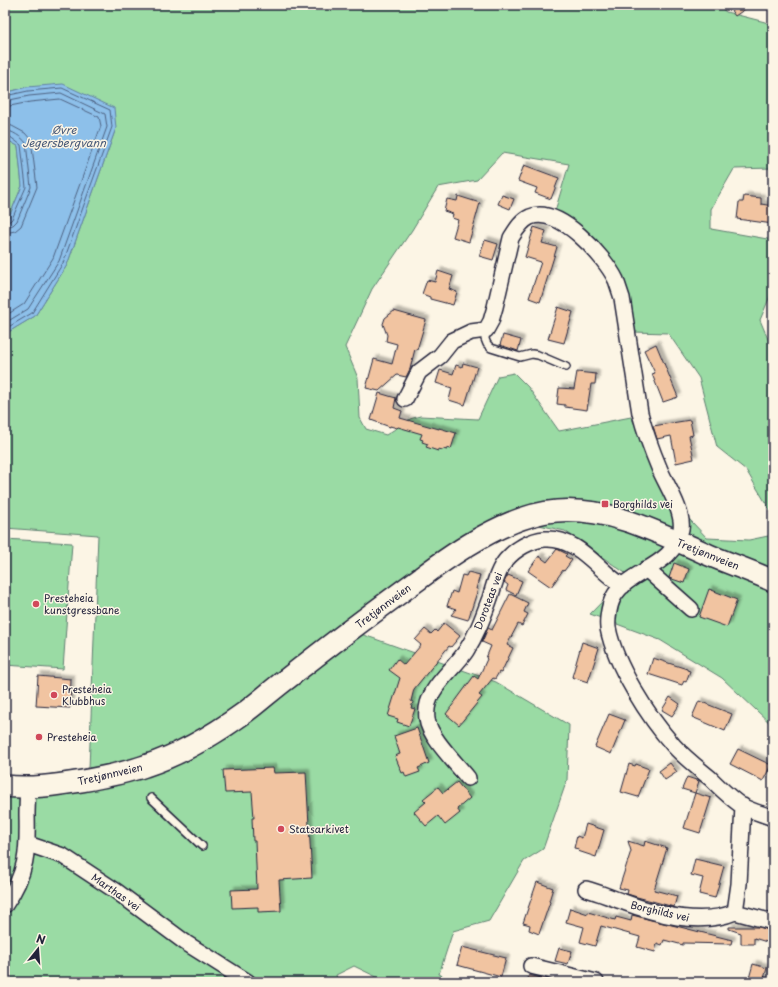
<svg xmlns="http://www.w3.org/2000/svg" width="778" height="987" viewBox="0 0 778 987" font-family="'Playpen Sans',sans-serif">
  <defs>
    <filter id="shadow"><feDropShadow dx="3.5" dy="-3.5" stdDeviation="1" flood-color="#0004"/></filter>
  </defs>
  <rect width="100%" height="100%" fill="#fcf5e5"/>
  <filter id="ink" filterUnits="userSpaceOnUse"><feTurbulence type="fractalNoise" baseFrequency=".025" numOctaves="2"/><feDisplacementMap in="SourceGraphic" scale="8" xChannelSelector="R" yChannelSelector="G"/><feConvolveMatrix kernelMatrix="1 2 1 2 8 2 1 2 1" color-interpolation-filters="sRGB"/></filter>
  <g filter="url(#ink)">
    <path fill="#9adba4" stroke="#5e7e70" d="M5,5H717L726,12L765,22L773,27V168L734,169L711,209V229L773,240V289L760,320L773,351V515L746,470L717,447L699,378L668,333L633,332L602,265L553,218L569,164L502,153L477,180L438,187L412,230L372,289L345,347L358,378L360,418L366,429L386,435L410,419L420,416L478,419L498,376L514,373L528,387L559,431L631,417L662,479L677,506L707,538L749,540L773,535V726L722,678L660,640L590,614L628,575L565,531L513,519L350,630L496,682L569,725L567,780L543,849L524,861L489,921L453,931L439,974L454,982H387L354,966L336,975L338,982H5V779L9,780L89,769L98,535L5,528V334L35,316L67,265L116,128L27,87L5,93Z
      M5,139L18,146L22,186L9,217L5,218Z
      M5,539L72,543L63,669L5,665Z"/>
    <path fill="#8dc0ea" stroke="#6281a4" d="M63,84L114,108L116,128L67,265L35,316L5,334V218L9,217L22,186L18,146L5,139V93L27,87Z"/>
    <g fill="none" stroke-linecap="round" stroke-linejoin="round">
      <path stroke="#4d6181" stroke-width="1" d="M5,96L28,91L62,88L110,110L112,127L63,263L32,313L5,329
        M5,101L29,96L61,93L105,114L107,127L59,261L28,309L5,323
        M5,107L30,102L60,99L99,117L101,126L53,258L24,304L5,316
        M5,124L12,126L25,133L31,140L37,187L21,226L15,231L5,233
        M5,130C12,131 22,137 26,143L31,187L17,221L13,225L5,227
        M5,135L9,136L21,145L26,187L12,219L10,221L5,222"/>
    </g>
    <path fill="#f1c4a1" stroke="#22223b" filter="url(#shadow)" d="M727,5H751L735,16Z
      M524,165L559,178L551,199L535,193L537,188L518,181Z
      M502,195L514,199L510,209L498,204Z
      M458,196L480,203L469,242L453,237L458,220L452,218L453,214L444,211L447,199L457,201Z
      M744,196L761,198V204L773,206V224L737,219L739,202H743Z
      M534,227L546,231L542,243L557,247L540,302L529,298L541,262L525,257Z
      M485,240L498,244L493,260L479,256Z
      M438,271L453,276L449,289L457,292L453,305L430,299V297L422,294L427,280L435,282Z
      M558,307L573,312L564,343L548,339Z
      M394,311L426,320L417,350L415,349L410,369L406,377L397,375L379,391L366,388L374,359L392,364L397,344L386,341L387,335L383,324L385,318Z
      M503,335L521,340L518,351L500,345Z
      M656,344L678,397L663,402L652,374L655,373L644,350Z
      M463,363L477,367L465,405L449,400L452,388L436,383L440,370L453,374L456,365L462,367Z
      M577,372L596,374L595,384H591L587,410L565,407V405L557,404L559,388L574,389Z
      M379,393L396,398L394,408L402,411L400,418L439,429V428L456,433L451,449L447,448V450L443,449V450L438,449V451L426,447L428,444L422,442L423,440L420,439L422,434L398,427L397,428L390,426V427L371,420Z
      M690,420L693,435L689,436L694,459L676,463L671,436L657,439L653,426Z
      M557,549L567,554L565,556L572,560L564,571L563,570L551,587L528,571L539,556L547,562Z
      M674,563L689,569L684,583L669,578Z
      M468,572L480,575L476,589H478L468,620L451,615L456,609L447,606L452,591L457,593L462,575L466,576Z
      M508,575L522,581L516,595L506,590L508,585L504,582Z
      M709,589L737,600L727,627L699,617Z
      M510,594L528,603L524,612L528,614L522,626L518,624L507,645L513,648L501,673L499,672L495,679L493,678L479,695L482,697L459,725L446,714L474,676L478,679L487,659L486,658L491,646L482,642L488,628L492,630Z
      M444,623L460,636L451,647L449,646L414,689L411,701L413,702L411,708L415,709L409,726L397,722L398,719L388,716L400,678L389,670L397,659L404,665L421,645L415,640L425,629L431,634L435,630L437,632Z
      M582,642L599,648L588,682L572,677Z
      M653,658L687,669V670L690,671L686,682L684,681L682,685L648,674Z
      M38,676L71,679L70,708L36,706Z
      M670,697L680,704L672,716L662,710Z
      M699,701L732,714L725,731L692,717Z
      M609,714L625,720L611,754L595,747Z
      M417,728L429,763L418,768L420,772L406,777L404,772L402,773L395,756L400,754L394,736Z
      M738,749L771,765L763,781L730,764Z
      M670,763L677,772L665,780L659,771Z
      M629,764L635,766L636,764L649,769L638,797L621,792Z
      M273,768L274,773L306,772L312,878L279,880L281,911L258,912V907L232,908L231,890L257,889L255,841H253L252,818H254L252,792L225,793L223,770Z
      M687,777L699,781L695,793L682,789Z
      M457,782L470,798L457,809L460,813L445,825L438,816L426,826L414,812L426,802L423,799L438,787L443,793Z
      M695,793L711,798L700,833L684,828Z
      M586,824L604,830L596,857L578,851L579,849L574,848L577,836L582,838Z
      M628,841L644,846L645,841L667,848L654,890L677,896L674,907L637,897L627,894L628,890L619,888L631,851Z
      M695,859L724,866L715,898L699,894L703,878L691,875Z
      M537,882L553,888L549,901L550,902L539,934L529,930L530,925L523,923Z
      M570,908L588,914V912L615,920L616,917L631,921L632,915L732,940L731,944L683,943V945L664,940L662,945L657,943L655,952L637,947L640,937L601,926L595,946L580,942L584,927L566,922Z
      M729,927H759L773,931V944L754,938V944H741V933L729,929Z
      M462,947L506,958L501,977L457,965Z
      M559,948L572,951L568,964L555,961Z
      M753,964L767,968L763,982H748Z
      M529,975L558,982H527Z"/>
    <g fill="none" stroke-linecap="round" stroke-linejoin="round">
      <defs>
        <path id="lane" d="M486,330L485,339L487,344L491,348L520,357L532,354L538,355L566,367
          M151,798L202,846"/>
        <path id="street" d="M405,399L419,372L440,356L452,341L471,332L486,330L491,321L495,307L511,238C516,230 521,221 530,217C559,205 605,257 616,280C618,286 620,292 622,298L640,413C645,432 652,451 660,470C667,486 684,512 681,529C674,569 629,568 613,598C609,606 607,620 608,628C615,665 649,718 674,746C685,758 698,768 710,778C720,788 730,798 742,806C751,811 763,814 773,818
          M646,569L691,609
          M468,778C457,764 429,737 427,719C423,690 452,672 466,651C477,634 483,617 490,598C494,586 497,571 506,560C515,549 531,540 545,539C579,537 598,571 623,586
          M28,844L63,856L116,891L186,943L248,982
          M586,889C598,892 609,897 621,901C655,914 700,927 735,912L739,884L743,806
          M5,905C27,873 28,852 27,815C27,805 28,796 27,787
          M735,912L773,922
          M531,966L596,982"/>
        <path id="secondary" d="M5,786C31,789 57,785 82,781C104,777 125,773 145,766C179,755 215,734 244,713C259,702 273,689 288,678C331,644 375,611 419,579C456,551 510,514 557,511C611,507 661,534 709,555C730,564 752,571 773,581"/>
      </defs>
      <use href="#lane" stroke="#22223b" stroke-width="10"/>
      <use href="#street" stroke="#22223b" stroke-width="18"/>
      <use href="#secondary" stroke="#22223b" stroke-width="24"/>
      <use href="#lane" stroke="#fcf5e5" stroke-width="7"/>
      <use href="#street" stroke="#fcf5e5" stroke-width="15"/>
      <use href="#secondary" stroke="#fcf5e5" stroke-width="21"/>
    </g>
  </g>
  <g fill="#d1495b" stroke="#fcf5e5" stroke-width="1.5">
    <rect x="601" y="500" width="8" height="8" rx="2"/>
    <circle cx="36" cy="604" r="4"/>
    <circle cx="54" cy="695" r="4"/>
    <circle cx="39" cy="737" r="4"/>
    <circle cx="281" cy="829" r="4"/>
  </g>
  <g text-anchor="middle" stroke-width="3" stroke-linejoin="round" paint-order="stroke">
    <g font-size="10" fill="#22223b" stroke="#fcf5e5" text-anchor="start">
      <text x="613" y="508">Borghilds vei</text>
      <text x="44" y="602">Presteheia<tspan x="44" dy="12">kunstgressbane</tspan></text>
      <text x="62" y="693">Presteheia<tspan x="62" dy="12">Klubbhus</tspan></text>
      <text x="47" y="741">Presteheia</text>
      <text x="289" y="833">Statsarkivet</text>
    </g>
    <g font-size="10" fill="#22223b" stroke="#fcf5e5">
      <text transform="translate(708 554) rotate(22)" y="4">Tretjønnveien</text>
      <text transform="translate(488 601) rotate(-69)" y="4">Doroteas vei</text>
      <text transform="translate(383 606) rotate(-37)" y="4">Tretjønnveien</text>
      <text transform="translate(110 774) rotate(-13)" y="4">Tretjønnveien</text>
      <text transform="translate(116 892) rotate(35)" y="4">Marthas vei</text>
      <text transform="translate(660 911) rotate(13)" y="4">Borghilds vei</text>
    </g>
    <g font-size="11" font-style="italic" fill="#475978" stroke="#fcf5e5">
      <text x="64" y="134">Øvre<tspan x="64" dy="13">Jegersbergvann</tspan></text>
    </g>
  </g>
  <rect width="778" height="987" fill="none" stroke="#fcf5e5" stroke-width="20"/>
  <rect x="10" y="10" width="758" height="967" fill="none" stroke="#22223b" stroke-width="1.5" filter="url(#ink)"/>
  <g transform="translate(38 949) rotate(17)" stroke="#fcf5e5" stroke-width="3" paint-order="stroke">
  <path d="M0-3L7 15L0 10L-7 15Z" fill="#22223b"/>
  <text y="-6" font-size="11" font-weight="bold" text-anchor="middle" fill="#22223b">N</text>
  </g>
</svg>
